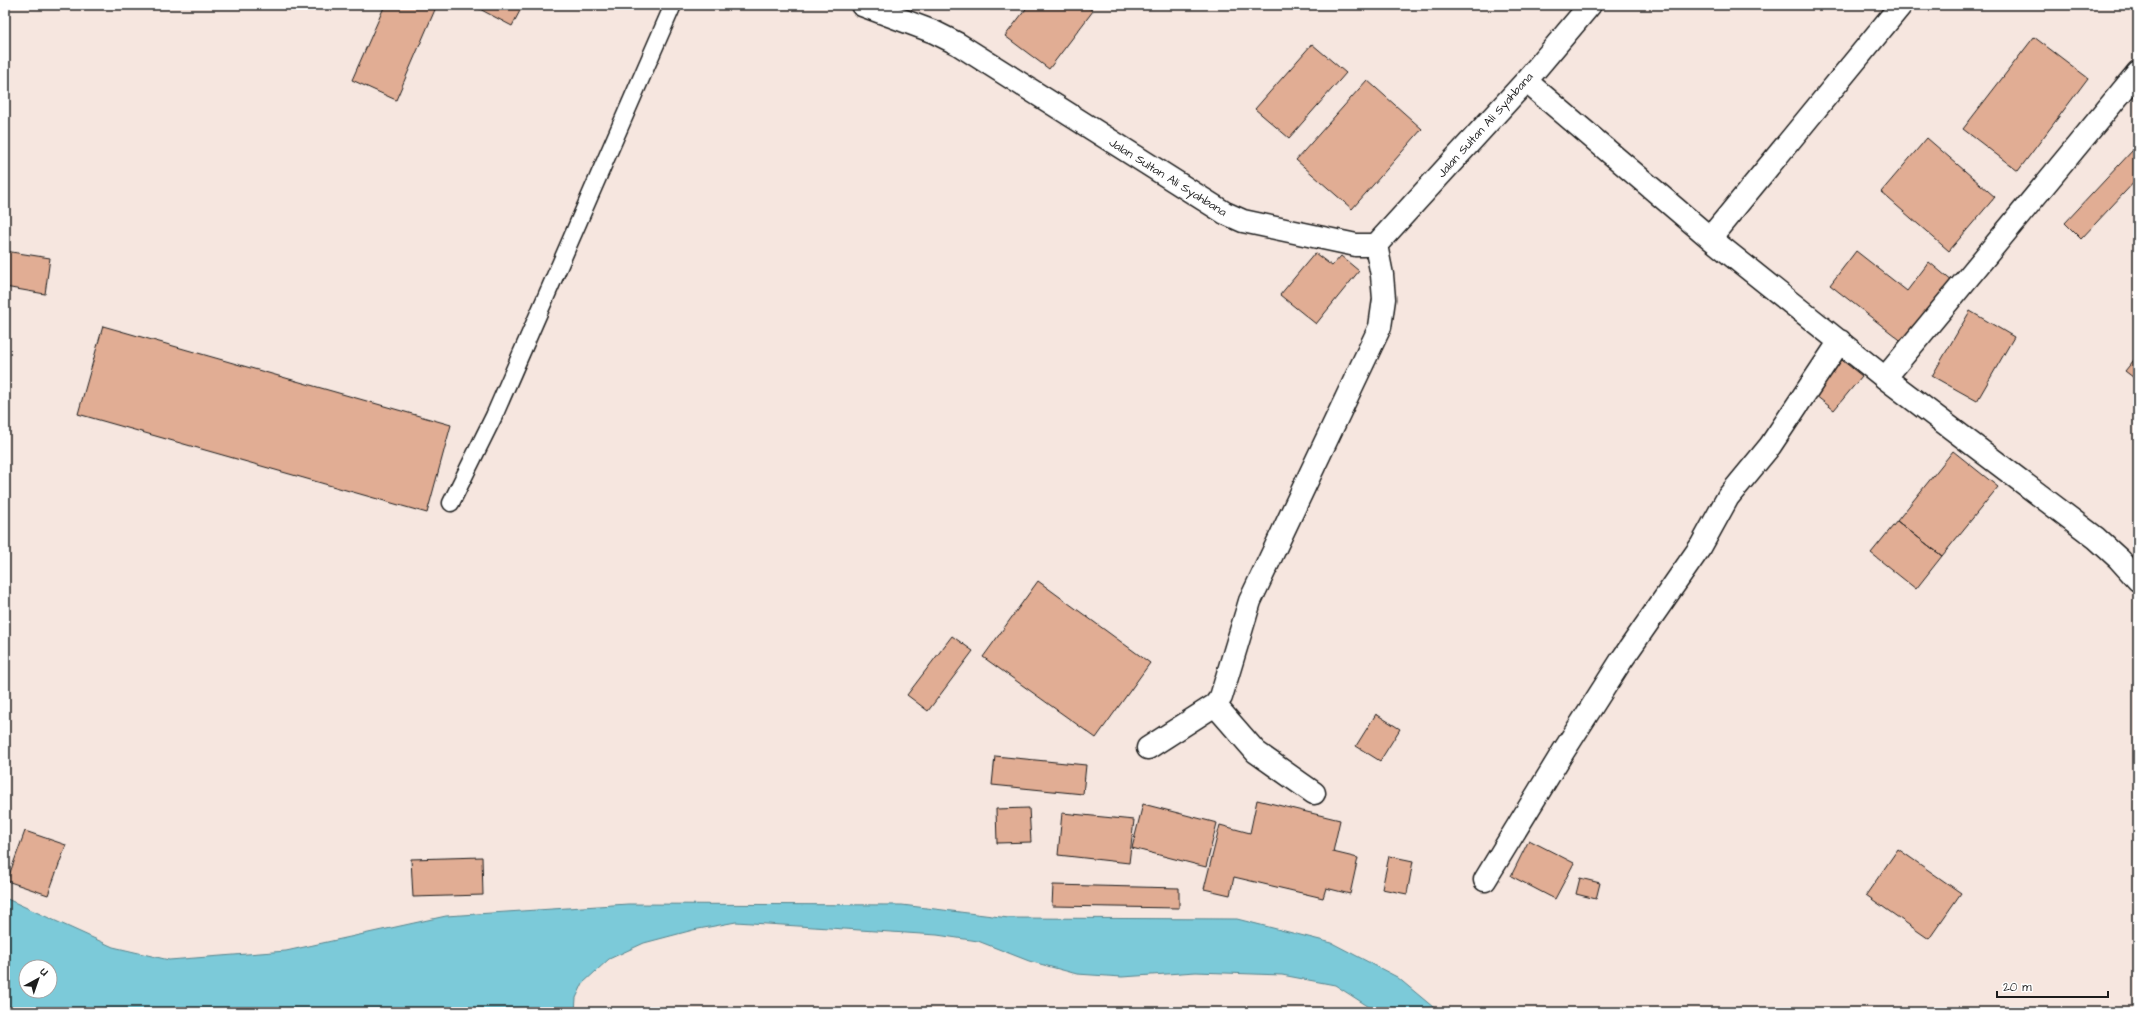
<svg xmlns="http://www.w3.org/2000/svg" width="2143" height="1017" viewBox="0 0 2143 1017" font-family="'Architects Daughter',sans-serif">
  <rect width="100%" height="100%" fill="#f6e6df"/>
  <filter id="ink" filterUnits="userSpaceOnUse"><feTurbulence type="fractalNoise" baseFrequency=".025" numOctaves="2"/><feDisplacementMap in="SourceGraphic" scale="8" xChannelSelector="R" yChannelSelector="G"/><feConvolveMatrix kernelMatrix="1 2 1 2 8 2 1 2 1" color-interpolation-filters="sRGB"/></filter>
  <g filter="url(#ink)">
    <path fill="#7ccad9" stroke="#56848d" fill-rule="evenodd" d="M5,898L113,947L169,960L286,951L446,916L628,904L902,905L1009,918L1237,919L1332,943L1397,977L1439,1012H1377L1335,985L1282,975L1196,972L1122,977L1077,974L1029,961L978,941L937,935L736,922L693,930L644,943L609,959L583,983L576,998L575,1012H5ZM26,967H50V991H26Z"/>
    <path fill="#e1ad94" stroke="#1c1c1c" d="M385,5H437L396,100L352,80Z
      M472,5H523L512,26Z
      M1029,5H1085L1093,11L1049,69L1005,36Z
      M2034,37L2088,78L2018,171L1963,129Z
      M1312,44L1346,73L1289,138L1255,109Z
      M1367,80L1422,129L1352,209L1296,160Z
      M1927,138L1995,197L1949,251L1881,192Z
      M2133,150L2138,155V178L2081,239L2065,223Z
      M5,251L50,258L45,294L5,287Z
      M1856,251L1907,291L1929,262L1953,282L1904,343L1830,285Z
      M1315,253L1332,266L1341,256L1359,271L1316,324L1280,295Z
      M1970,311L2014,337L1977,401L1932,376Z
      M103,326L451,425L427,513L78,414Z
      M2138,355V381L2125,371Z
      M1838,357L1862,376L1834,410L1811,392Z
      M1953,451L1998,487L1942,556L1897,521Z
      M1897,521L1942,556L1916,589L1871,553Z
      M1038,581L1150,663L1096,738L983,657Z
      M952,636L973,651L928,711L907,695Z
      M1376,714L1400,729L1380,761L1356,746Z
      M995,756L1086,765L1083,794L992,785Z
      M1257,800L1340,820L1333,852L1358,858L1350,894L1326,888L1323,898L1234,877L1230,895L1204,889L1220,825L1250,833Z
      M1143,804L1217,823L1206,867L1132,848Z
      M1029,808L1031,842L997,843L996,809Z
      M1062,813L1134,820L1129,863L1058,855Z
      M25,831L66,845L48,895L7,881Z
      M1529,840L1574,863L1555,899L1511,876Z
      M1898,849L1961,893L1929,939L1866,895Z
      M1389,856L1413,861L1407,894L1382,889Z
      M482,857L483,895L413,897L411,859Z
      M1580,878L1600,883L1596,899L1576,894Z
      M1053,885L1179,888V908L1052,906Z"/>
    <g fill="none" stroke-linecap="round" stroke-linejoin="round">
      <defs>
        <path id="service" d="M451,503L494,416L673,5"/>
        <path id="minor" d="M862,5L934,32L958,44L1225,213L1243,221L1356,245H1376L1526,81L1590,5
          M1526,81L1710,238L1885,378L2096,538L2119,559L2138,580
          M1710,238L1901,5
          M1885,378L2138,72
          M1215,705L1256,752L1314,793
          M1148,748L1215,705L1221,697L1250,601L1380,327L1384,299L1382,275L1376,245
          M1485,880L1563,752L1621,661L1701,546L1728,497L1770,446L1840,341"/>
      </defs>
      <use href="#service" stroke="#1c1c1c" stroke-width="19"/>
      <use href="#minor" stroke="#1c1c1c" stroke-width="25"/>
      <use href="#service" stroke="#fff" stroke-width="16"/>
      <use href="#minor" stroke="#fff" stroke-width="22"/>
    </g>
  </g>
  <g text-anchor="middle" stroke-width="3.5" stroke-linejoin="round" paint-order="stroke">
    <g font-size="12" fill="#1c1c1c" stroke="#fff">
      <text transform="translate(1485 125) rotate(-48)" y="4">Jalan Sultan Ali Syahbana</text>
      <text transform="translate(1168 177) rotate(32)" y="4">Jalan Sultan Ali Syahbana</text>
    </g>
  </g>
  <rect width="2143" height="1017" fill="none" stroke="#fff" stroke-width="20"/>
  <rect x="10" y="10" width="2123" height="997" fill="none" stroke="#1c1c1c" stroke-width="1.5" filter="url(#ink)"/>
  <g transform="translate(38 979) rotate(40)"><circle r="19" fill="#ffffff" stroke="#a4a4a4"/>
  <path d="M0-3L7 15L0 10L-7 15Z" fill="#1c1c1c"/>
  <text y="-6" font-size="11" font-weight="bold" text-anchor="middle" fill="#1c1c1c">U</text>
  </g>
  <path d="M1997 991v6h111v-6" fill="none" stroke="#1c1c1c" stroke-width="2"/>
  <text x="2003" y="991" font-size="12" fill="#1c1c1c" stroke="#ffffff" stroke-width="3" paint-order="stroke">20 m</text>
</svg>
